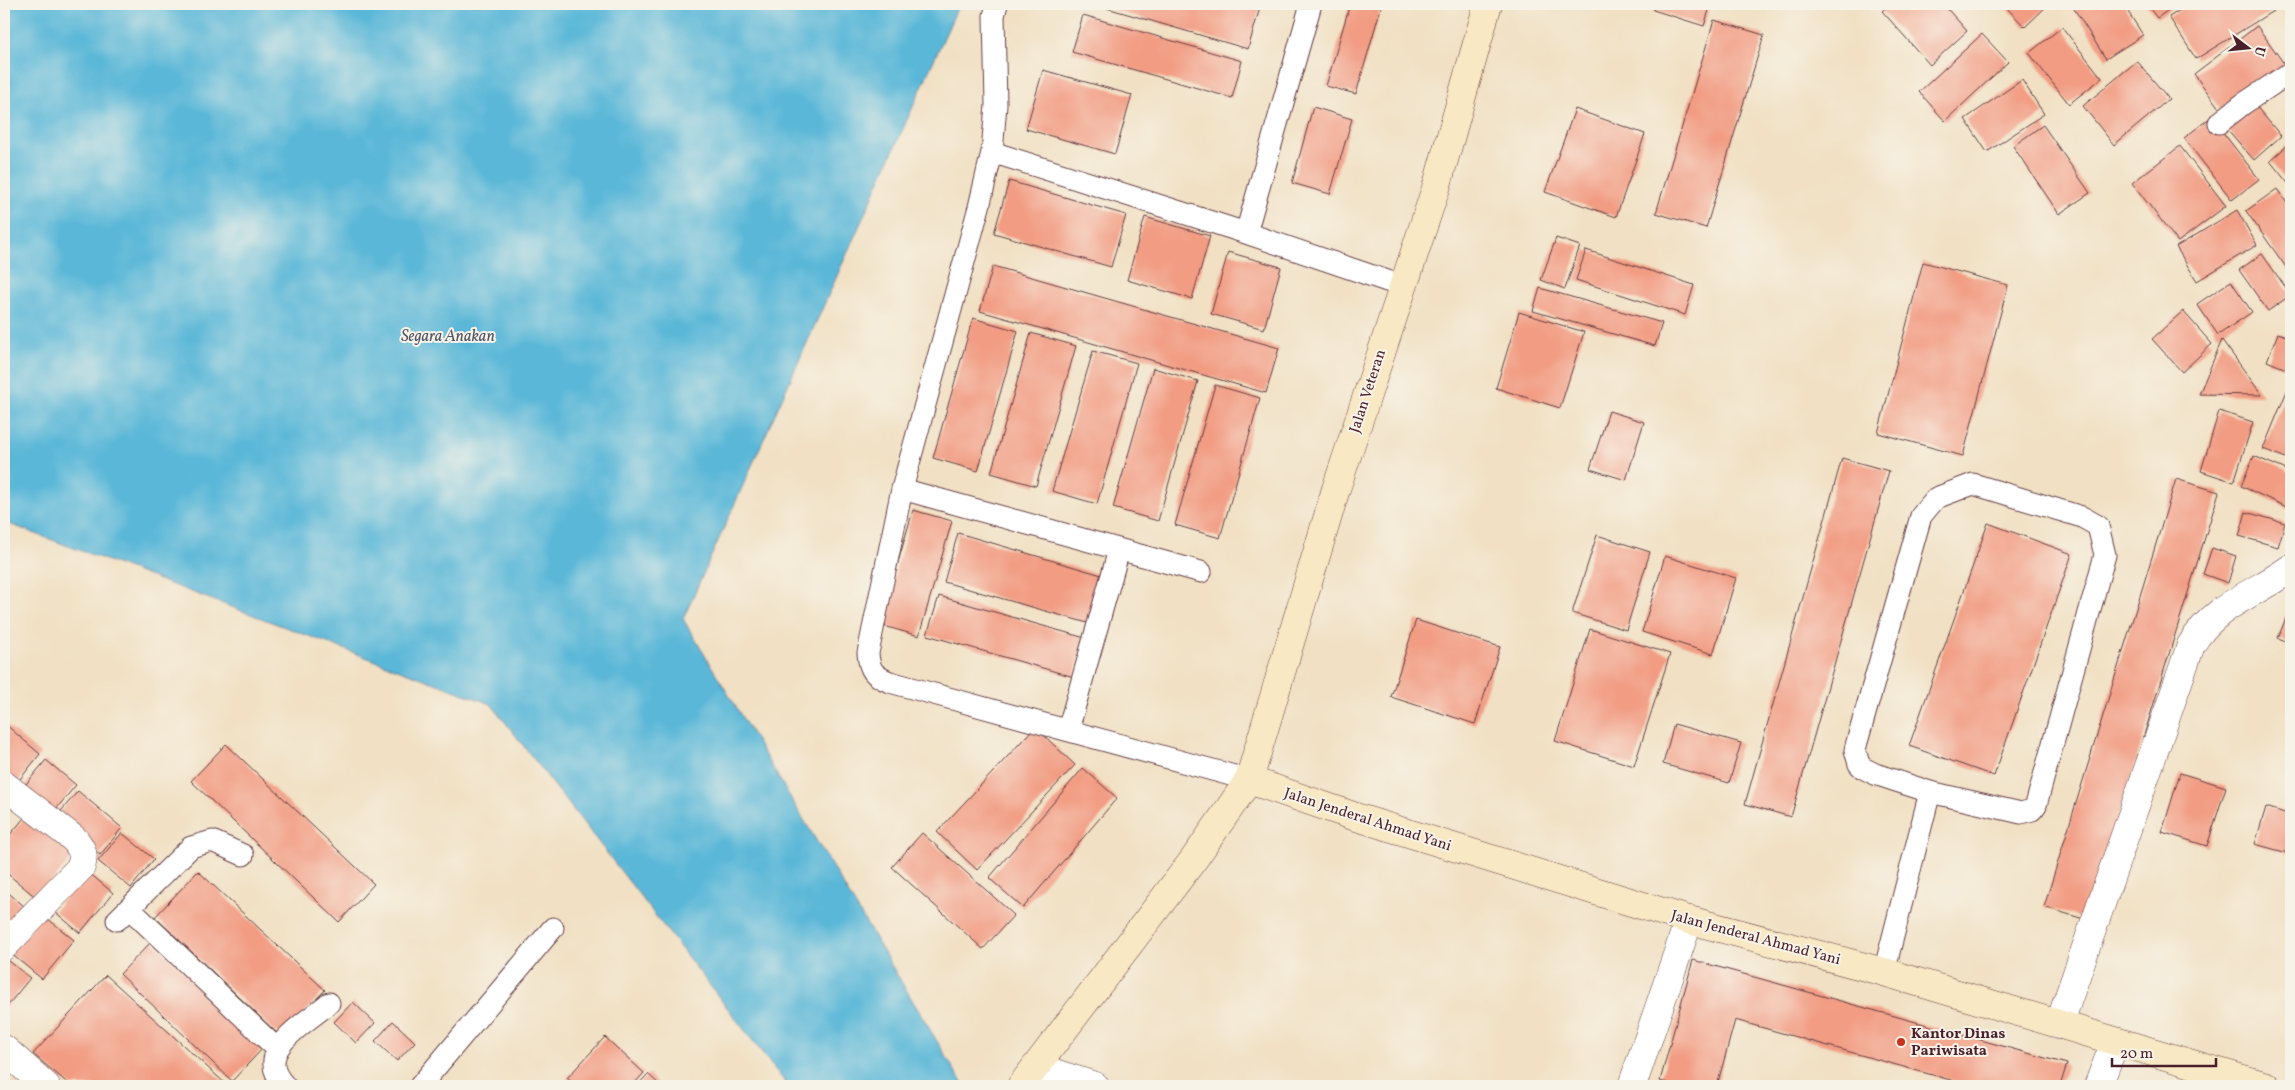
<svg xmlns="http://www.w3.org/2000/svg" width="2295" height="1090" viewBox="0 0 2295 1090" font-family="Vollkorn,serif">
  <rect width="100%" height="100%" fill="#f7f3e8"/>
  <filter id="ink" filterUnits="userSpaceOnUse"><feTurbulence type="fractalNoise" baseFrequency=".02" numOctaves="2"/><feDisplacementMap in="SourceGraphic" scale="10" xChannelSelector="R" yChannelSelector="G"/><feConvolveMatrix kernelMatrix="1 2 1 2 8 2 1 2 1" color-interpolation-filters="sRGB"/></filter>
  <filter id="wash" filterUnits="userSpaceOnUse"><feTurbulence type="fractalNoise" baseFrequency=".0096" numOctaves="4" result="noise"/><feDisplacementMap in="SourceGraphic" scale="20" xChannelSelector="R" yChannelSelector="G"/><feGaussianBlur stdDeviation="1.12" result="paint"/><feColorMatrix in="noise" values="0 0 0 0 0 0 0 0 0 0 0 0 0 0 0 0 0 1.4 0 .05"/><feComposite in="paint" operator="in"/></filter>
  <g filter="url(#wash)">
    <rect width="100%" height="100%" fill="#f1e0c3"/>
    <path fill="#5ab7d8" stroke="#526b82" d="M4,4H959L683,619L964,1086H788L491,704L4,522Z"/>
    <g id="blocks">
      <path fill="#f29c83" d="M1093,4H1261L1248,49Z
        M1350,4H1382L1356,94L1326,86Z
        M1655,4H1711L1704,26L1653,10Z
        M1890,4H1943L1967,31L1930,65L1882,11Z
        M2003,4H2049L2025,27Z
        M2071,4H2123L2143,35L2106,59Z
        M2146,4H2177L2157,18Z
        M2190,4H2268L2273,11L2196,59L2169,17Z
        M1083,15L1242,61L1232,98L1072,52Z
        M1714,20L1764,35L1706,228L1656,213Z
        M2257,26L2285,65L2222,112L2194,74Z
        M2062,27L2102,78L2069,104L2029,53Z
        M1982,34L2008,62L1945,121L1919,92Z
        M2137,61L2169,99L2114,145L2083,106Z
        M1043,70L1132,95L1115,154L1026,129Z
        M2022,80L2044,114L1987,152L1965,119Z
        M2255,105L2281,136L2254,160L2227,129Z
        M1313,107L1352,119L1330,194L1292,183Z
        M1575,109L1645,134L1616,217L1545,192Z
        M2211,117L2259,179L2232,200L2184,138Z
        M2043,125L2090,193L2059,214L2013,146Z
        M2291,142V187L2270,161Z
        M2180,146L2226,206L2178,242L2132,183Z
        M1009,181L1126,215L1111,267L994,233Z
        M2277,189L2291,209V274L2246,211Z
        M2237,210L2257,245L2197,281L2176,247Z
        M1145,217L1210,236L1192,299L1127,280Z
        M1556,238L1580,246L1565,289L1541,280Z
        M1586,250L1694,285L1685,315L1576,280Z
        M1228,252L1281,267L1264,329L1211,314Z
        M2262,254L2291,295L2268,311L2239,270Z
        M1923,262L2008,285L1963,456L1878,433Z
        M993,266L1279,348L1266,393L980,311Z
        M2231,281L2252,312L2218,335L2197,304Z
        M1540,288L1662,323L1655,346L1533,311Z
        M2183,311L2212,344L2182,372L2152,339Z
        M1519,312L1584,332L1560,408L1496,388Z
        M973,318L1018,331L978,471L933,458Z
        M1031,333L1076,346L1036,486L991,473Z
        M2278,333L2291,338V371L2267,361Z
        M2222,340L2262,395L2199,394Z
        M1093,351L1137,363L1097,504L1052,491Z
        M1153,368L1198,381L1158,521L1113,508Z
        M1215,385L1260,398L1220,538L1175,525Z
        M2289,386L2291,387V460L2263,449Z
        M1609,411L1644,422L1626,480L1590,469Z
        M2219,411L2253,422L2234,482L2201,471Z
        M2254,456L2291,472V509L2241,486Z
        M1842,458L1889,471L1791,817L1745,804Z
        M2176,479L2219,492L2087,920L2044,907Z
        M913,510L952,521L919,636L880,625Z
        M2246,512L2285,523L2278,547L2239,536Z
        M1988,523L2072,554L1994,776L1909,746Z
        M958,533L1105,576L1091,624L944,582Z
        M1597,535L1650,552L1626,630L1572,613Z
        M2212,548L2236,556L2228,583L2203,574Z
        M1665,556L1736,578L1713,654L1642,632Z
        M939,596L1085,638L1074,677L927,635Z
        M2291,605V643L2278,638Z
        M1416,620L1500,647L1475,724L1391,697Z
        M1590,629L1670,654L1634,766L1555,741Z
        M4,723L40,754L17,783L4,772Z
        M1674,724L1741,743L1729,783L1663,764Z
        M1035,727L1075,765L977,870L937,832Z
        M226,744L374,884L339,922L191,781Z
        M46,760L76,785L52,814L22,789Z
        M1083,768L1117,798L1023,908L989,878Z
        M2180,773L2226,787L2207,846L2162,832Z
        M78,791L122,828L100,855L56,817Z
        M2266,807L2291,815V854L2255,844Z
        M29,812L77,851L38,899L4,871V842Z
        M122,833L154,859L131,888L98,861Z
        M922,833L1014,915L983,949L892,867Z
        M87,871L113,893L80,933L54,911Z
        M198,871L325,990L281,1037L155,917Z
        M4,889L25,907L4,932Z
        M42,914L74,940L42,979L10,953Z
        M152,941L264,1047L232,1081L120,974Z
        M4,957L30,978L4,1010Z
        M1693,960L2067,1064L2060,1086H1972L1735,1020L1717,1086H1678L1660,1081Z
        M106,975L228,1086H71L33,1054Z
        M353,1002L375,1023L356,1043L334,1022Z
        M393,1021L415,1042L397,1061L375,1041Z
        M605,1037L644,1073L632,1086H576L567,1078Z
        M648,1074L661,1086H637Z
        M4,1079L12,1086H4Z"/>
    </g>
  </g>
  <g filter="url(#ink)">
    <use href="#blocks" fill-opacity="0" stroke="#633c42" stroke-width="1"/>
    <g fill="none" stroke-linecap="round" stroke-linejoin="round">
      <defs>
        <path id="lane" d="M997,4L994,16L996,105L992,152L1246,233L1311,4
          M2219,123L2243,104L2291,72
          M992,152L979,207L902,489L868,653C869,670 874,676 890,682L1249,780
          M1246,233L1402,286
          M1973,484L2082,517L2098,526L2105,555L2036,805L2032,810L2021,813L1930,792L1875,774L1863,768L1859,764L1855,750L1857,742L1921,516L1936,498Z
          M902,489L1201,572
          M1068,730L1119,550
          M129,908L276,1048
          M117,920L191,847L212,841L243,855
          M1884,972L1930,792
          M285,1086C251,1051 304,1025 329,1003
          M420,1086L553,928"/>
        <path id="street" d="M4,785L74,839C82,848 85,855 81,867L4,946
          M2059,1025L2191,645C2215,604 2256,594 2291,568
          M4,1049L46,1086
          M1036,1067L1095,1086
          M1632,1086L1689,920
          M2098,1086L2115,1042"/>
        <path id="secondary" d="M1249,780L1356,817L1689,920L1884,972L2266,1086
          M1021,1086L1194,859L1249,780L1336,489L1437,185L1488,4"/>
      </defs>
      <use href="#lane" stroke="#633c42" stroke-width="23"/>
      <use href="#street" stroke="#633c42" stroke-width="29"/>
      <use href="#secondary" stroke="#633c42" stroke-width="29"/>
      <use href="#lane" stroke="#fff" stroke-width="21"/>
      <use href="#street" stroke="#fff" stroke-width="28"/>
      <use href="#secondary" stroke="#f8e8c3" stroke-width="28"/>
    </g>
  </g>
  <circle fill="#c8321e" stroke="#f7f3e8" stroke-width="2" cx="1901" cy="1042" r="5"/>
  <g text-anchor="middle" stroke-width="4" stroke-linejoin="round" paint-order="stroke">
    <g font-size="15" fill="#4a1f2b" stroke="#f7f3e8">
      <text transform="translate(1367 391) rotate(-72)" y="5">Jalan Veteran</text>
      <text transform="translate(1368 819) rotate(18)" y="5">Jalan Jenderal Ahmad Yani</text>
      <text transform="translate(1756 937) rotate(15)" y="5">Jalan Jenderal Ahmad Yani</text>
    </g>
    <g font-size="15" font-weight="bold" fill="#4a1f2b" stroke="#f7f3e8" text-anchor="start">
      <text x="1911" y="1038">Kantor Dinas<tspan x="1911" dy="17">Pariwisata</tspan></text>
    </g>
    <g font-size="16" font-style="italic" fill="#505468" stroke="#f7f3e8">
      <text x="448" y="341">Segara Anakan</text>
    </g>
  </g>
  <rect width="2295" height="1090" fill="none" stroke="#f7f3e8" stroke-width="20"/>
  <g transform="translate(2248 48) rotate(106)" stroke="#f7f3e8" stroke-width="4" paint-order="stroke">
  <path d="M0-4L9 19L0 12L-9 19Z" fill="#4a1f2b"/>
  <text y="-8" font-size="14" font-weight="bold" text-anchor="middle" fill="#4a1f2b">U</text>
  </g>
  <path d="M2112 1058v8h104v-8" fill="none" stroke="#4a1f2b" stroke-width="2.5"/>
  <text x="2120" y="1058" font-size="15" fill="#4a1f2b" stroke="#f7f3e8" stroke-width="4" paint-order="stroke">20 m</text>
</svg>
